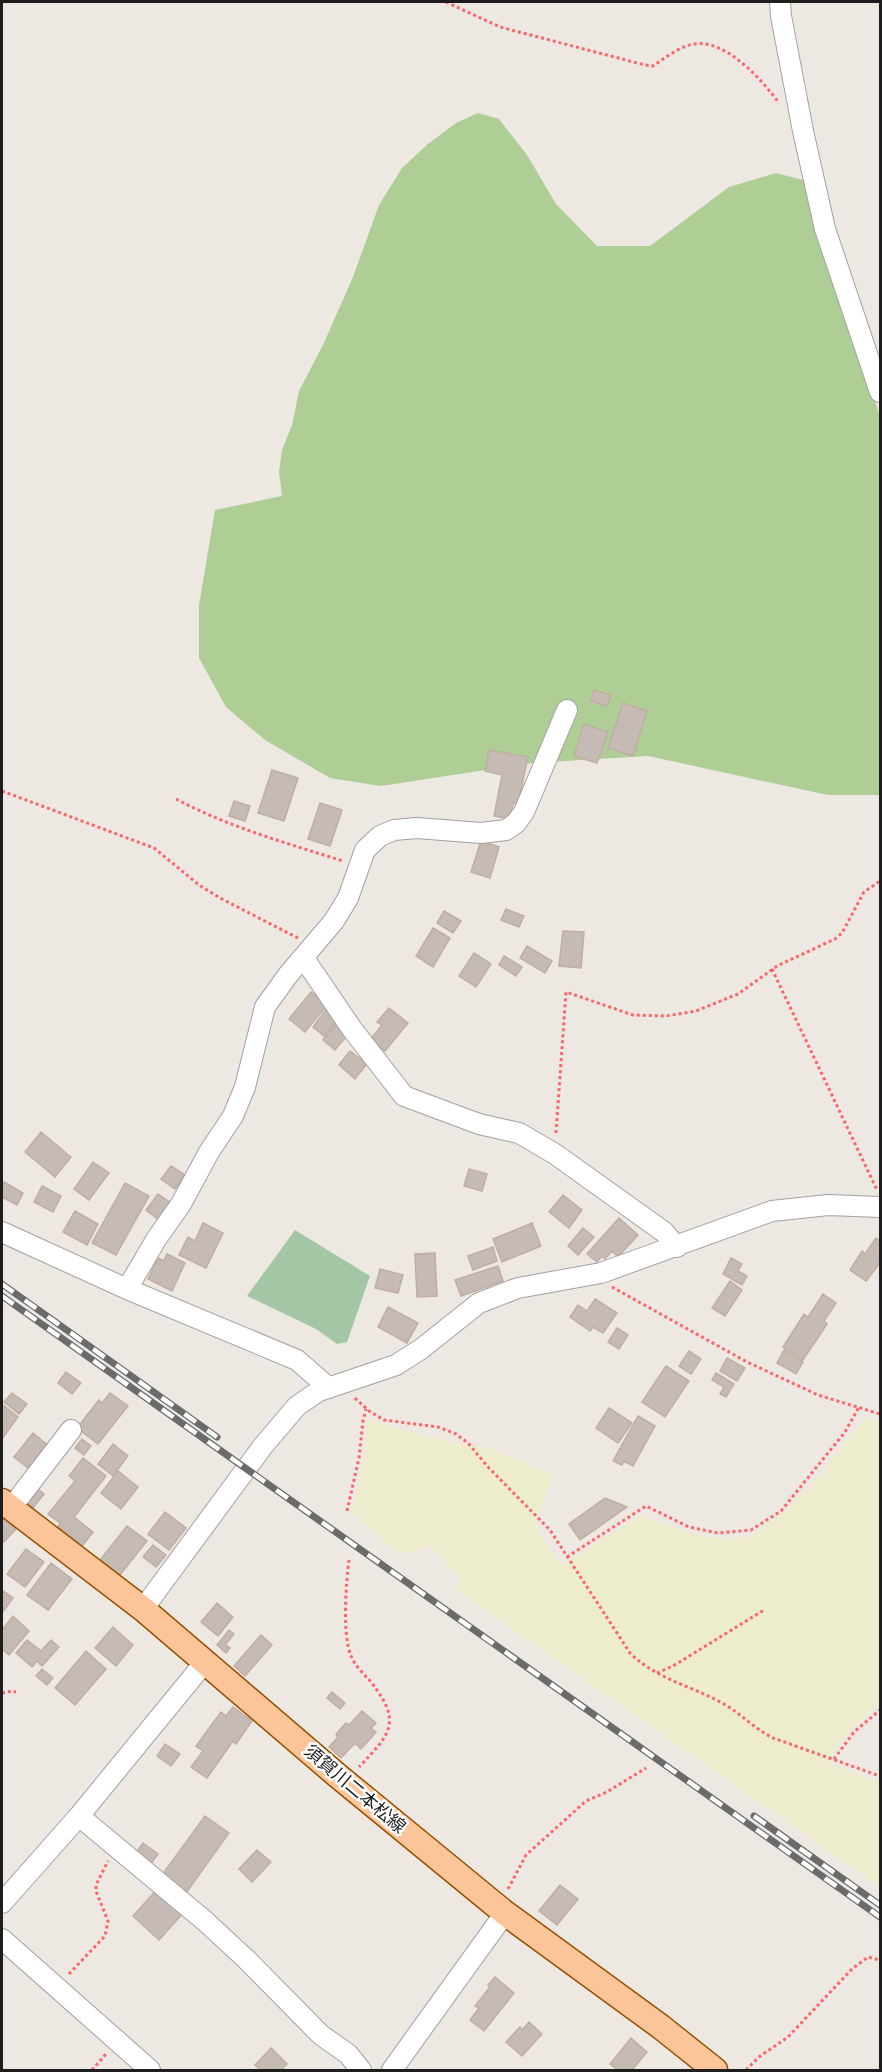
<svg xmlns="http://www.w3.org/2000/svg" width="882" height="2072" viewBox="0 0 882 2072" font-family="'Fira Sans Condensed','Noto Sans JP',sans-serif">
  <rect width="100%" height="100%" fill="#eee8e2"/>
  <path fill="#edeccd" d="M367,1418L409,1432L458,1443L489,1448L553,1475L535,1525L561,1566L639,1516L698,1535L724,1540L752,1536L787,1509L827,1468L838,1450L865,1419L880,1421V1703L839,1741L828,1762L880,1784V1887L455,1589L460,1579L430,1545L409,1554L392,1548L352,1513L367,1441Z"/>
  <path fill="#aece96" d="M478,113L499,119L527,155L556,204L597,246H650L729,187L776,173L803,180L824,253L880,416V795H828L648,756L532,763L381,786L330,778L265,740L226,707L199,658V605L215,510L282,496L279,472L282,450L292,425L299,391L323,345L353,277L379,205L402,168L428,144L456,123Z"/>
  <path fill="#a3c7a4" d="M295,1230L370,1276L347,1342L337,1344L316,1329L247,1296Z"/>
  <path fill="#c6bab5" stroke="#c0ada4" stroke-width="1.5" d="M594,690L611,695L607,706L591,701Z
    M623,703L647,711L633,756L608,748Z
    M584,724L608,732L597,763L574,756Z
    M489,750L528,757L518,804L513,803L510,819L494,816L502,775L485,771Z
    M272,770L298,778L284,821L258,813Z
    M234,801L250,806L245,821L229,816Z
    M320,803L342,810L330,846L308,839Z
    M481,841L499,847L490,878L471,872Z
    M506,909L524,916L519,927L501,920Z
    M444,911L461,921L453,933L437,923Z
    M433,928L450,938L433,967L416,956Z
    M563,931L584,932L581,968L559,966Z
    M527,946L552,961L545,973L520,958Z
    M474,953L491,964L476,987L459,976Z
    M504,956L522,967L516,976L499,965Z
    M311,992L327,1005L305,1032L289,1019Z
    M327,1008L339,1018L324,1036L313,1027Z
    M389,1008L408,1023L385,1051L370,1040L382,1025L377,1022Z
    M337,1023L349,1033L335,1050L323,1040Z
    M350,1051L367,1064L355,1079L339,1065Z
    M41,1132L71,1157L55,1177L25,1152Z
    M93,1162L109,1173L89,1200L74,1189Z
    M171,1166L185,1175L175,1189L161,1179Z
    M469,1169L487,1174L482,1191L464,1186Z
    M4,1182L23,1193L17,1205L2,1197V1187Z
    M125,1183L149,1196L116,1255L92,1243Z
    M42,1186L61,1196L53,1212L34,1202Z
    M158,1194L171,1203L159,1220L146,1210Z
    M563,1195L582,1210L569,1228L549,1212Z
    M75,1211L98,1224L87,1245L63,1232Z
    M619,1218L638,1235L618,1257L612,1251L605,1259L602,1256L597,1262L587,1254Z
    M203,1223L223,1233L206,1268L179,1255L188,1237L195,1241Z
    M532,1223L541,1246L502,1262L493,1239Z
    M583,1228L594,1237L578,1255L568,1246Z
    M876,1238L880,1241V1263L866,1281L850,1270L862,1251L865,1254Z
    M493,1247L497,1261L473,1270L468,1256Z
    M435,1253L437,1296L417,1297L415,1254Z
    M167,1254L185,1263L172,1291L148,1279L158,1258L164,1261Z
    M731,1258L742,1264L738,1271L747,1276L742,1285L723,1274Z
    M498,1266L503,1281L461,1296L455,1280Z
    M380,1269L403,1275L398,1293L375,1288Z
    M730,1281L742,1290L725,1316L712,1308Z
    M823,1294L836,1303L824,1321L827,1324L803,1360L783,1347L804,1314L808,1317Z
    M595,1299L617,1313L603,1333L593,1327L590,1331L570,1317L578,1305L587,1311Z
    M388,1307L418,1323L407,1343L378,1327Z
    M617,1328L628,1335L619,1349L608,1342Z
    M784,1350L803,1362L796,1374L777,1363Z
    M689,1351L701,1359L691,1374L679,1366Z
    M727,1358L745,1368L737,1381L720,1371Z
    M666,1366L689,1381L665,1417L642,1402Z
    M66,1372L81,1383L72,1394L58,1383Z
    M716,1373L734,1384L726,1397L720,1394L724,1387L712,1380Z
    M12,1393L27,1404L19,1414L4,1402Z
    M110,1393L128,1406L98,1444L77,1428L99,1400L102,1403Z
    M2,1404L18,1417L2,1439Z
    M609,1408L632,1423L618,1443L596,1428Z
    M638,1416L655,1426L633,1466L624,1461L622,1465L613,1461Z
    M33,1433L50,1447L32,1471L14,1457Z
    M82,1439L91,1446L84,1455L75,1448Z
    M113,1444L128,1456L113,1476L98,1464Z
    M83,1458L106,1476L74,1517L93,1532L82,1546L58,1527L60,1523L48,1514L75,1481L69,1476Z
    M118,1471L138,1487L121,1509L101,1493Z
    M34,1486L44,1494L32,1509L22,1501Z
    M605,1498L627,1507L580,1540L569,1524Z
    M165,1512L186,1528L169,1550L148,1534Z
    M2,1516L16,1529L4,1542L2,1540Z
    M127,1526L147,1541L120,1575L100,1560Z
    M153,1545L166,1555L156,1567L143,1557Z
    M26,1549L44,1562L25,1587L7,1574Z
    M51,1563L72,1579L48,1610L27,1595Z
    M2,1590L13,1598L2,1613Z
    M217,1603L233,1617L218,1636L201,1622Z
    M13,1616L29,1631L9,1655L2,1649V1630Z
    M113,1627L133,1645L116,1666L95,1648Z
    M229,1630L234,1634L225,1645L230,1648L226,1653L217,1645Z
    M261,1635L272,1645L245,1676L234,1666Z
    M27,1640L41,1651L51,1640L59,1647L42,1666L37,1661L32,1667L16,1653Z
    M86,1651L106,1669L75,1705L55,1688Z
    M42,1669L53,1678L47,1685L36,1676Z
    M332,1692L345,1703L340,1709L327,1698Z
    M233,1707L252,1721L236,1744L233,1741L207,1778L191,1767L203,1751L196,1746L221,1712L226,1716Z
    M362,1711L376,1723L371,1728L376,1732L361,1749L355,1743L341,1758L329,1747L338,1737L336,1734L346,1723L349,1725Z
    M165,1744L180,1754L171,1766L157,1756Z
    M205,1816L229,1833L186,1893L162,1875Z
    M143,1843L158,1854L150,1865L135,1854Z
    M257,1850L271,1862L252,1882L239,1869Z
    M560,1885L578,1899L557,1925L539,1911Z
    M159,1887L185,1911L159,1940L133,1916Z
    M495,1977L514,1993L484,2031L470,2020L479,2008L475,2006L490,1987L488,1985Z
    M529,2022L542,2034L522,2056L506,2042L520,2027L522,2030Z
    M631,2038L647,2052L632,2070H618L610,2064Z
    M271,2048L287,2064L281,2070H261L255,2065Z"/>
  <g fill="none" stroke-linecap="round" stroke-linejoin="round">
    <defs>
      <path id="minor" d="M780,2L781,16L803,131L825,229L880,392
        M303,957L352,1029L404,1096L479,1124L519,1133L555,1154L664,1232L677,1247
        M2,1232L127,1289L297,1360L329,1388
        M127,1289L157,1238L181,1204L209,1152L233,1116L245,1087L265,1007L288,975L334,921L348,898L365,850L380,836L394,830L417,828L481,833L506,830L516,823L524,812L567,710
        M11,1508L71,1430
        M143,1609L263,1446L297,1406L319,1391L396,1365L421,1349L479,1303L518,1288L601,1273L772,1211L828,1205L880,1207
        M79,1816L205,1921L246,1959L321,2035L348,2054L361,2070
        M2,1903L79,1816L205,1662
        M2,1939L150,2070
        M392,2070L505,1913"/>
      <path id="major" d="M2,1501L143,1609L338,1776L505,1913L661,2027L715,2070"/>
    </defs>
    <use href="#minor" stroke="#a1a1a1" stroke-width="22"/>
    <use href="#major" stroke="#955100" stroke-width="27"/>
    <path stroke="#fb666a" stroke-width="3" stroke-dasharray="3 3" stroke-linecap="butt" d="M446,2L500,27L645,65L653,66C665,58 680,46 694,44C726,39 762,80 779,103
      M2,791L154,848L199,885L220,898L298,938
      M176,799C229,827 286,843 343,861
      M772,969L877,1190
      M556,1133L566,992L633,1015L666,1016L696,1011L738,994L777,966L835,939L842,933L864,892L880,881
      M612,1287L747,1362L818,1395L880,1414
      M355,1398L369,1411L384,1420L438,1427L456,1434L468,1443L488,1467L550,1530L630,1653C656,1679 692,1686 724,1704C741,1714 755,1729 773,1738L880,1776
      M347,1511L359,1458L363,1421L366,1409
      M567,1557L646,1506L689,1527L718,1533L751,1530L781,1511L845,1432L859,1407
      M349,1560C346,1585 342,1633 351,1656C355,1666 364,1674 371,1682C403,1723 390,1734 359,1767
      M657,1673L673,1666L764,1610
      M2,1693L12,1691L16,1692
      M834,1759L854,1732L880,1710
      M508,1889L526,1855L586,1801L607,1792L646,1768
      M69,1974L105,1936L108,1921L96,1891V1885L108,1861
      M92,2070L106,2054
      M746,2070L759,2057L788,2037L852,1969L868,1957L880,1960"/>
    <use href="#minor" stroke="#fff" stroke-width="20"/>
    <use href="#major" stroke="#fcc599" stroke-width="24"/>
    <defs>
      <path id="rail" d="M2,1284L217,1437
        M2,1296L880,1917
        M754,1816L880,1905"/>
    </defs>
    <use href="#rail" stroke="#6b6b6b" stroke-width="7"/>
    <use href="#rail" stroke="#fff" stroke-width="4.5" stroke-dasharray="14" stroke-linecap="butt"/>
  </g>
  <g text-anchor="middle" stroke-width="5" stroke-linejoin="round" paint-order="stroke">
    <g font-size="18" fill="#1d1d1d" stroke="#fff">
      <text transform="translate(355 1789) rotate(40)" y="6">須賀川二本松線</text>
    </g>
  </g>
  <rect width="882" height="2072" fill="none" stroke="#1d1d1d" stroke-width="6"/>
</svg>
